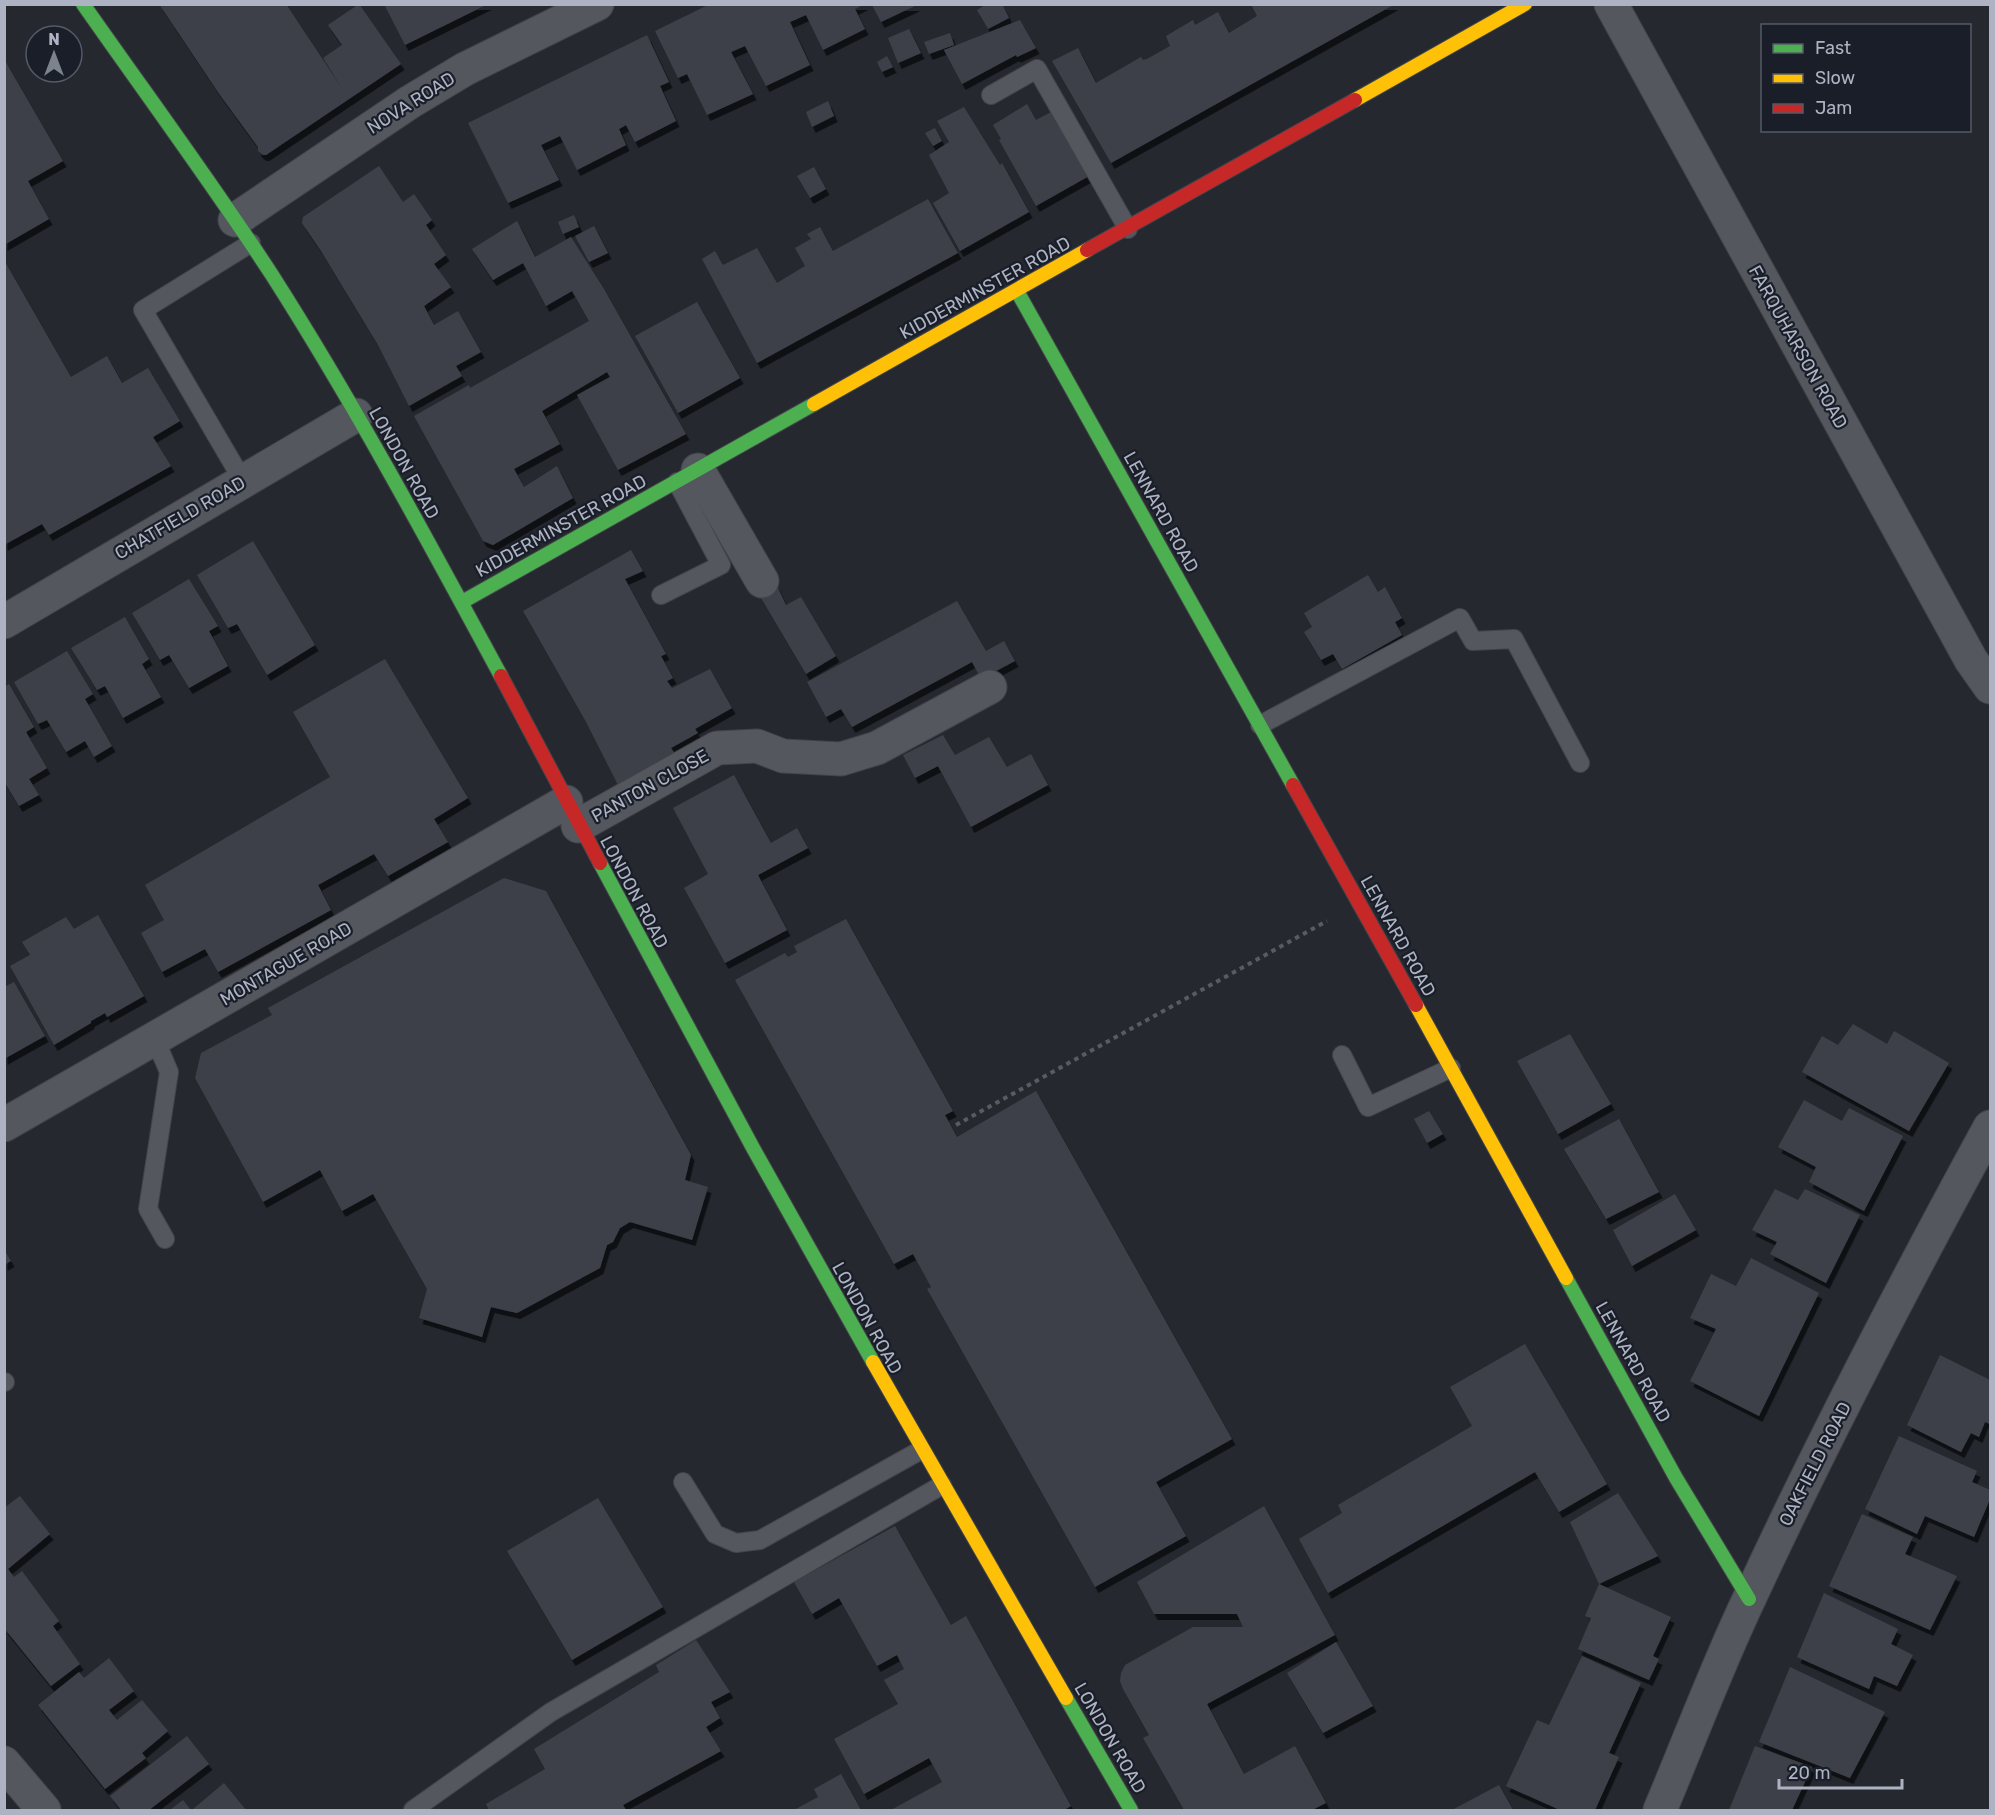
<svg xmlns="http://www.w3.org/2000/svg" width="1995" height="1815" viewBox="0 0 1995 1815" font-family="Rubik,sans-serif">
  <defs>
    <filter id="shadow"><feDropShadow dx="3.5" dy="6" stdDeviation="0" flood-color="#0009"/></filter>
  </defs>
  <rect width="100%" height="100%" fill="#25282f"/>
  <path fill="#3e4148" filter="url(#shadow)" d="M159,4H286L343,90L323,58L342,45L328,25L359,4L401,64L266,155H263L258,151V147L220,95Z
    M384,4H488L405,45Z
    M710,4H865L855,9L865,29L823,50L806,15L790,22L810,65L766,86L745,46L731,52L753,94L707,115L687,74L678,78L655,31Z
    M987,4H1002L1009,18L988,29L977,10Z
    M1251,4H1395L1111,163L1052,61L1078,48L1096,83L1141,57L1143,60L1147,59L1170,46L1166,36L1193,20L1195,25L1218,12L1229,33L1257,16Z
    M872,5H917L881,22Z
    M1020,20L1036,48L1017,57L1016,55L962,84L944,50Z
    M909,29L921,53L898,63L888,38Z
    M950,33L954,45L929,54L924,42Z
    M647,35L669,82L660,86L676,121L635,142L626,125L619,129L626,145L577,170L560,136L541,145L559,180L508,203L468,123Z
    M887,56L893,67L882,72L877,62Z
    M4,59L63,161L28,181L49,219L4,245Z
    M828,101L834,116L812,127L806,112Z
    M1027,104L1036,120L1053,111L1089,176L1036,206L999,140L1001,139L993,125Z
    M964,107L1000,165L1002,163L1029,212L960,251L933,203L949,193L929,155L949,142L937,121Z
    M935,128L942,141L933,146L925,133Z
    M379,166L403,202L414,194L432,220L426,225L446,255L434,264L451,287L424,306L434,325L458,311L481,352L456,366L462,376L409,406L378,345L321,251L302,223L303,217Z
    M814,167L826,189L810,198L797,176Z
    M928,199L958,253L757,363L702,259L715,251L723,265L757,248L777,283L805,266L795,248L811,239L807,234L820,227L833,251Z
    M574,215L579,227L563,234L558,222Z
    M517,221L535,257L571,237L604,289L686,434L618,470L577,395L610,377L607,372L542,411L560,444L514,469L524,487L557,466L573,498L493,545L483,541L414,416L469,385L470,388L589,321L572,291L546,306L523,263L493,280L472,249Z
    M594,226L608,253L589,262L575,236Z
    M4,260L71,377L107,356L122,383L148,368L180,421L153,437L171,466L49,535L42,524L4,545Z
    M697,302L740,378L678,413L635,336Z
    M253,541L315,645L267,675L237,624L228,628L197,575Z
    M631,550L643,571L625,579L666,654L661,656L673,678L667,681L672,688L710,669L732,708L695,729L698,733L671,748L675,754L618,785L586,722L523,611Z
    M1368,575L1378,592L1385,587L1402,618L1395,622L1402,635L1342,669L1333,654L1321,660L1304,632L1312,627L1304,613Z
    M189,579L218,626L209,631L228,666L189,688L169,655L160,660L132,613Z
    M776,584L786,605L801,597L836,656L806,674L758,593Z
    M957,601L986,651L1004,641L1015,661L981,679L972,662L852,727L841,709L826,717L807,682Z
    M125,617L149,659L142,664L161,697L123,718L105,686L97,690L71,648Z
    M67,651L93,694L85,699L112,746L94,757L85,741L66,752L47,720L38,724L14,682Z
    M385,659L468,798L434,819L448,842L388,876L374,854L318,885L331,910L218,972L205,949L162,972L141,933L164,920L145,885L330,777L293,712Z
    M9,684L34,727L26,732L47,768L29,779L39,795L19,806L4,781V687Z
    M943,735L955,755L989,737L1007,767L1031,754L1048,785L971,827L938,766L915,778L903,755Z
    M734,775L771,843L797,828L808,848L758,875L787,930L725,963L684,888L708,874L673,808Z
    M504,878L546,891L691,1155L685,1180L708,1187L692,1240L630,1222L620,1228L613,1242L607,1245L600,1268L517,1313L491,1307L482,1337L419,1318L427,1289L373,1194L342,1211L320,1170L263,1202L195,1078L201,1053L272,1015L268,1008Z
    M98,915L144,996L107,1017L105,1013L91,1021V1023L54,1045L10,966L30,955L22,942L66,917L74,929Z
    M846,919L953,1111L945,1115L957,1137L1036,1091L1232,1439L1156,1482L1186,1536L1095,1587L927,1289L931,1287L913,1254L894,1264L735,980L785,953L788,957L797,952L794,946Z
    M14,982L45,1036L4,1059V987Z
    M1853,1024L1887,1044L1894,1031L1949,1063L1909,1131L1802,1072L1822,1036L1838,1045Z
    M1570,1034L1611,1104L1558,1134L1517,1061Z
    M1804,1100L1842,1121L1849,1108L1903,1136L1864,1211L1809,1182L1816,1167L1778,1147Z
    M1429,1111L1443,1134L1427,1143L1414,1119Z
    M1619,1119L1659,1192L1606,1219L1564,1149Z
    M1775,1189L1798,1200L1805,1189L1860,1215L1826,1283L1770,1254L1777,1242L1752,1230Z
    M1675,1194L1696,1230L1632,1266L1613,1230Z
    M4,1249L11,1261L4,1265Z
    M1751,1258L1819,1293L1759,1416L1690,1381L1716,1329L1690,1318L1711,1274L1736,1286Z
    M1525,1344L1607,1484L1559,1512L1535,1472L1328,1593L1299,1539L1342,1513L1338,1505L1472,1426L1450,1387Z
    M1940,1355L1990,1380V1424L1985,1422L1979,1437L1971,1433L1961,1452L1907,1425Z
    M1899,1436L1977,1471L1972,1482L1990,1490V1499L1974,1537L1925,1516L1917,1534L1865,1509Z
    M1618,1493L1658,1556L1599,1584L1570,1522Z
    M20,1496L50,1534L8,1569L14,1577L22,1571L59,1621L53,1626L80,1664L51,1686L4,1628V1508Z
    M598,1498L663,1607L572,1660L507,1551Z
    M1264,1506L1335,1635L1207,1704L1244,1774L1295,1746L1326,1803L1312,1810H1184L1143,1738L1149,1735L1123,1689L1120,1681L1121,1673L1125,1665L1193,1627H1243L1237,1614H1154L1137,1582Z
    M1862,1514L1913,1537L1905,1554L1957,1576L1930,1630L1829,1586Z
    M895,1526L951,1625L966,1616L1071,1806L1064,1810H891L942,1782L929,1758L864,1794L834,1739L898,1704L884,1680L904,1669L897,1655L877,1666L839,1598L812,1614L794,1582Z
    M1599,1584L1671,1617L1653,1656L1659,1659L1649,1680L1578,1649L1591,1618L1585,1616Z
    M1824,1593L1898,1629L1891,1644L1913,1655L1897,1686L1874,1676L1869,1689L1797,1657Z
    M696,1640L730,1692L711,1702L720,1718L706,1727L721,1751L623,1805L626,1810H489L486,1804L545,1769L534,1749L659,1672L656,1665Z
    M1336,1642L1373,1706L1323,1733L1287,1673Z
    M1582,1656L1641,1683L1609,1753L1619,1757L1595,1810H1560L1506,1786L1537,1720L1549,1725Z
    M109,1658L134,1691L109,1710L117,1720L142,1700L168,1731L142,1753L146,1758L105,1789L38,1705L79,1672L84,1678Z
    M1790,1667L1885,1712L1850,1778L1759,1742Z
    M187,1736L209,1764L149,1810H121L110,1796Z
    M1755,1746L1812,1767L1792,1810H1729Z
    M841,1774L861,1810H794L818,1797L814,1789Z
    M224,1783L246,1810H192Z
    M1499,1785L1513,1810H1452Z
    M183,1800L191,1810H170Z"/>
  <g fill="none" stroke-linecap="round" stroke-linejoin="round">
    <defs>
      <path id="lane" d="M991,95L1037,69L1128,229
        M243,481L143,310L251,243
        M661,595L721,565L677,482
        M1260,725L1460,618L1473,641L1514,639L1580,763
        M155,1039L169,1072L148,1209L165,1239
        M1342,1055L1368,1107L1451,1068
        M4,1382H5
        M683,1482L715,1534L736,1543L760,1540L921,1450
        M413,1810L551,1712L942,1485"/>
      <path id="street" d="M1611,4L1971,660L1990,687
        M235,220L410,102L465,69L597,4
        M698,470L762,581
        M4,622L356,415
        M578,826L717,748L757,746L783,756L841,759L877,748L990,687
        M4,1125L566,802
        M4,1763L44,1810
        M1660,1810C1690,1739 1717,1666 1750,1597C1824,1437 1906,1281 1990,1127"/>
      <path id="fast" d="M83,4C146,94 212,183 272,275C355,405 428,541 501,676
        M1017,291L1293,785
        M462,602L814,404
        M600,863L753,1148L873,1362
        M1566,1278L1676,1478L1749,1599
        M1066,1698L1131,1810"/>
      <path id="slow" d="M1355,100L1525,4
        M814,404L1087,250
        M1416,1005L1566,1278
        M873,1362L1066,1698"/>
      <path id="jam" d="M1087,250L1355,100
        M501,676L600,863
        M1293,785L1416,1005"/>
    </defs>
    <use href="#lane" stroke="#42444a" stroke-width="20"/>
    <use href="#street" stroke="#42444a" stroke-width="35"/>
    <use href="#fast" stroke="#42444a" stroke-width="16"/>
    <use href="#slow" stroke="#42444a" stroke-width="16"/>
    <use href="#jam" stroke="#42444a" stroke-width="16"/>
    <path stroke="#585b61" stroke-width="4" stroke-dasharray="4.5 4.5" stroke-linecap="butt" d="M956,1125L1327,921"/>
    <use href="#lane" stroke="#54575e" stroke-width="18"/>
    <use href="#street" stroke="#54575e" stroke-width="33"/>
    <use href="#fast" stroke="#4caf50" stroke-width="14"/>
    <use href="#slow" stroke="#ffc107" stroke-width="14"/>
    <use href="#jam" stroke="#c62828" stroke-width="14"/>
  </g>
  <g text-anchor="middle" stroke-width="4.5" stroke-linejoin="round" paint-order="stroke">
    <g font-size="18" fill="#adb3c2" stroke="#191e29">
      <text transform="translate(411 103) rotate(-32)" y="6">NOVA ROAD</text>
      <text transform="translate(985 288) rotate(-29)" y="6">KIDDERMINSTER ROAD</text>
      <text transform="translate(1798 347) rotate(61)" y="6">FARQUHARSON ROAD</text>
      <text transform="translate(404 463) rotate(61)" y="6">LONDON ROAD</text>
      <text transform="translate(1161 512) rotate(61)" y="6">LENNARD ROAD</text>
      <text transform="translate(180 518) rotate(-30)" y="6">CHATFIELD ROAD</text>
      <text transform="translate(561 526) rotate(-29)" y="6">KIDDERMINSTER ROAD</text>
      <text transform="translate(650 786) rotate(-29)" y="6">PANTON CLOSE</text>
      <text transform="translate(634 892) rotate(62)" y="6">LONDON ROAD</text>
      <text transform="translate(1398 936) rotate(61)" y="6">LENNARD ROAD</text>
      <text transform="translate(286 964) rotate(-30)" y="6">MONTAGUE ROAD</text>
      <text transform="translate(867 1318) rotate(61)" y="6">LONDON ROAD</text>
      <text transform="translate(1633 1362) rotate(61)" y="6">LENNARD ROAD</text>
      <text transform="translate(1815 1464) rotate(-63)" y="6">OAKFIELD ROAD</text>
      <text transform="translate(1110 1738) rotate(60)" y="6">LONDON ROAD</text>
    </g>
  </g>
  <rect width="1995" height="1815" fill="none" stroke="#adb3c2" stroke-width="12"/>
  <rect x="1761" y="24" width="210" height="108" fill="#191e29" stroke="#545a66" stroke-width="1.5"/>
  <rect x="1773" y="44" width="30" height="9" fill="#4caf50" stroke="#545a66" stroke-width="1.5"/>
  <text x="1815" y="54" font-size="18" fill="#adb3c2">Fast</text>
  <rect x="1773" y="74" width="30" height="9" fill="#ffc107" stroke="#545a66" stroke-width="1.5"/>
  <text x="1815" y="84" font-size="18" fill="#adb3c2">Slow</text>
  <rect x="1773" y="104" width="30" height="9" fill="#c62828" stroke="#545a66" stroke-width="1.5"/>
  <text x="1815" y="114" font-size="18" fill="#adb3c2">Jam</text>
  <g transform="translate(54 54)"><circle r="28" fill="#191e29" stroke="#545a66" stroke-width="1.5"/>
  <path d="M0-4.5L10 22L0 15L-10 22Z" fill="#7d828f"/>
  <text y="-9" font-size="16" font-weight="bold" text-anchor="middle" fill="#adb3c2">N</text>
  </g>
  <path d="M1779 1779v9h123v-9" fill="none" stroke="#adb3c2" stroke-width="3"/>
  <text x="1788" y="1779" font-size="18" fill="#adb3c2" stroke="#191e29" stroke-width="4.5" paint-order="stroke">20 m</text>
</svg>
